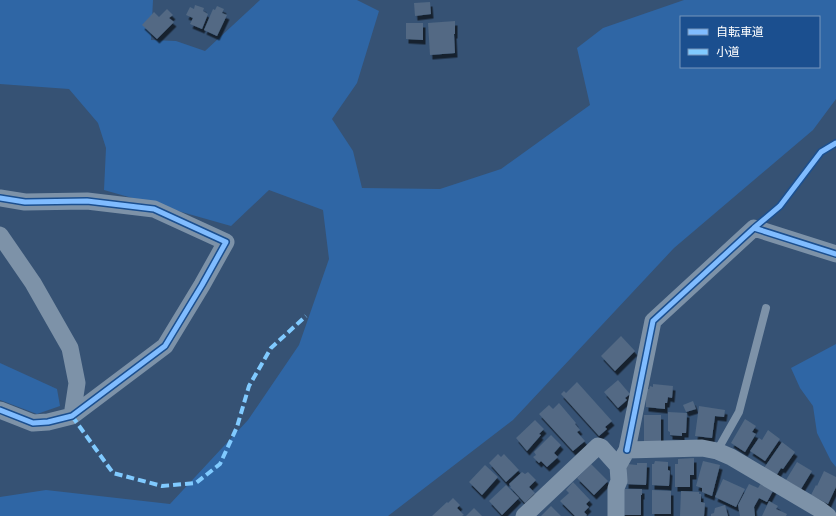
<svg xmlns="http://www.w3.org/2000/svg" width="836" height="516" viewBox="0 0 836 516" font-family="Signika,'Noto Sans JP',sans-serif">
  <defs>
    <filter id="shadow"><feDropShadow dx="2.5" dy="4.5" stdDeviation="0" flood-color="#0009"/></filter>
  </defs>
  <rect width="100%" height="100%" fill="#365274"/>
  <path fill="#2f66a5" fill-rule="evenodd" d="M0,0H153L151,40L176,41L205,51L260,0H357L379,11L357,83L332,119L353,151L362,188L440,189L501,169L590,105L577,48L603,28L684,0H836V99L813,130L674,248L513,420L388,516H0V497L46,490L170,504L248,420L299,345L329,259L323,210L269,190L231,226L104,190L106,148L98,123L69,89L0,84ZM681,17H819V67H681Z
    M836,344V467L831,461L817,433L813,406L800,388L791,368Z
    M0,363L57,389L60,406L37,414L0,400Z"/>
  <path fill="#526984" filter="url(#shadow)" d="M430,2L431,14L415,16L414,3Z
    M195,5L204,8L203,11L208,14L202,29L190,24L193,18L186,15L190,7L194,9Z
    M217,6L224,9L222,13L227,15L217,36L204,30L213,9L215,10Z
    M167,9L173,15L169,18L174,22L157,39L142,25L154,12L159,17Z
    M455,21V34H454L455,53L430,55L428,23Z
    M406,23H423V40L406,39Z
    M621,336L635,351L615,371L601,356Z
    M618,380L630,394L625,398L627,400L618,408L604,392Z
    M577,382L612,421L605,427L607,429L599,436L561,394L564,391L566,393Z
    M653,384L673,386L672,398L668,397L667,403H665V409L646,407V389H649L650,386L653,387Z
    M693,401L696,409L686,412L683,405Z
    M559,403L576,423L575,424L580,430L577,432L585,441L573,451L539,414L549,405L553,409Z
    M699,406L725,410L724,417L715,416L712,438L695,436Z
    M668,412L687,413L686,433H682V436L670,435V432L668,431Z
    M644,415H661V443H644Z
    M745,419L756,426L752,432L756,434L745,452L731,443Z
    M535,420L544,429L539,434L541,435L527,451L516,438Z
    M768,430L780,439L765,461L750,451L759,438L762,440Z
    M551,435L561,445L554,453L558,457L547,467L541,461L539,463L533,457L536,455L534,452Z
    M782,442L795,452L783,469L781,468L776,476L764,468Z
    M498,454L501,457L504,454L519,470L506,482L489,463Z
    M694,458V475H690V487H675V464H678V459Z
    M655,461L668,462V470L670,471L669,486L652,485V464H654Z
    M703,461L720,465L712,496L702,492V488L696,486Z
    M797,462L812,471L801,489L786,480Z
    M637,463H647L646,485L626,484L627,464L637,465Z
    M591,464L608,481L594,495L577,478Z
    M485,465L498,477L482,495L469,482Z
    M824,471L836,477V487L828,504L811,495L816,485L817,486Z
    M522,472L525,474L528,472L536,480L529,487L535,493L525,503L510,487H511L509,484Z
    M723,479L745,489L736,507L715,497Z
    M573,482L590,500L586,504L589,507L584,512L587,515L586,516H575L560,501L569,493L566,490Z
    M761,483L774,489L767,502L759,498L754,507L755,516H740L738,505L749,484L758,488Z
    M506,485L519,498L502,515L489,501Z
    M623,489H642V495H641V515H622Z
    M652,490L671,491V514H652Z
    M681,491L699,492V494H701V502L705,503L704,516H680Z
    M453,498L460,505L457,508L464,515L462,516H432L447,502L448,503Z
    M769,501L778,506L776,509L787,514L786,516H762Z
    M725,505L728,516H711V514L714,513L715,508Z
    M551,506L561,516H541Z
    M474,508L482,516H466Z"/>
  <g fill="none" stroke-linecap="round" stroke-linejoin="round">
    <path stroke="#7d92a8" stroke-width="8" d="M717,451L739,412L766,308"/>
    <path stroke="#7d92a8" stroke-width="17" d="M0,198L25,202L87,201L154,209L226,242L202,285L165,346L72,416L48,422L33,423L0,410
      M0,235L33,283L70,348L77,383L72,416
      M627,450L653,321L754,228L836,254
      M524,516L598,446L601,447L618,466
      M616,516V488L619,481L618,466L627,450L702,448L717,451L731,457L819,509L828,516"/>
    <path stroke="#80caff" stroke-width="4" stroke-dasharray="8 4" stroke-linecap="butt" d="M72,416L113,473L162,486L196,483L220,464L237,427L249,386L271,348L306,316"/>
    <defs>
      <path id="cycleway" d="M0,198L25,202L87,201L154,209L226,242L202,285L165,346L72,416L48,422L33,423L0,410
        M754,228L780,206L821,152L836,143
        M627,450L653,321L754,228L836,254"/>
    </defs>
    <use href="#cycleway" stroke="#1b4f8f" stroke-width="8"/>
    <use href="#cycleway" stroke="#80bcff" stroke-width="5"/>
  </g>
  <rect x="680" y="16" width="140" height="52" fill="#1b4f8f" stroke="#7695bc"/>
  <rect x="688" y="29" width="20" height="6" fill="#80bcff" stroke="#7695bc"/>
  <text x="716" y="36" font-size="12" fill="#ffffff">自転車道</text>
  <rect x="688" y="49" width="20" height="6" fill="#80caff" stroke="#7695bc"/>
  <text x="716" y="56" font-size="12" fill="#ffffff">小道</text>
</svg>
